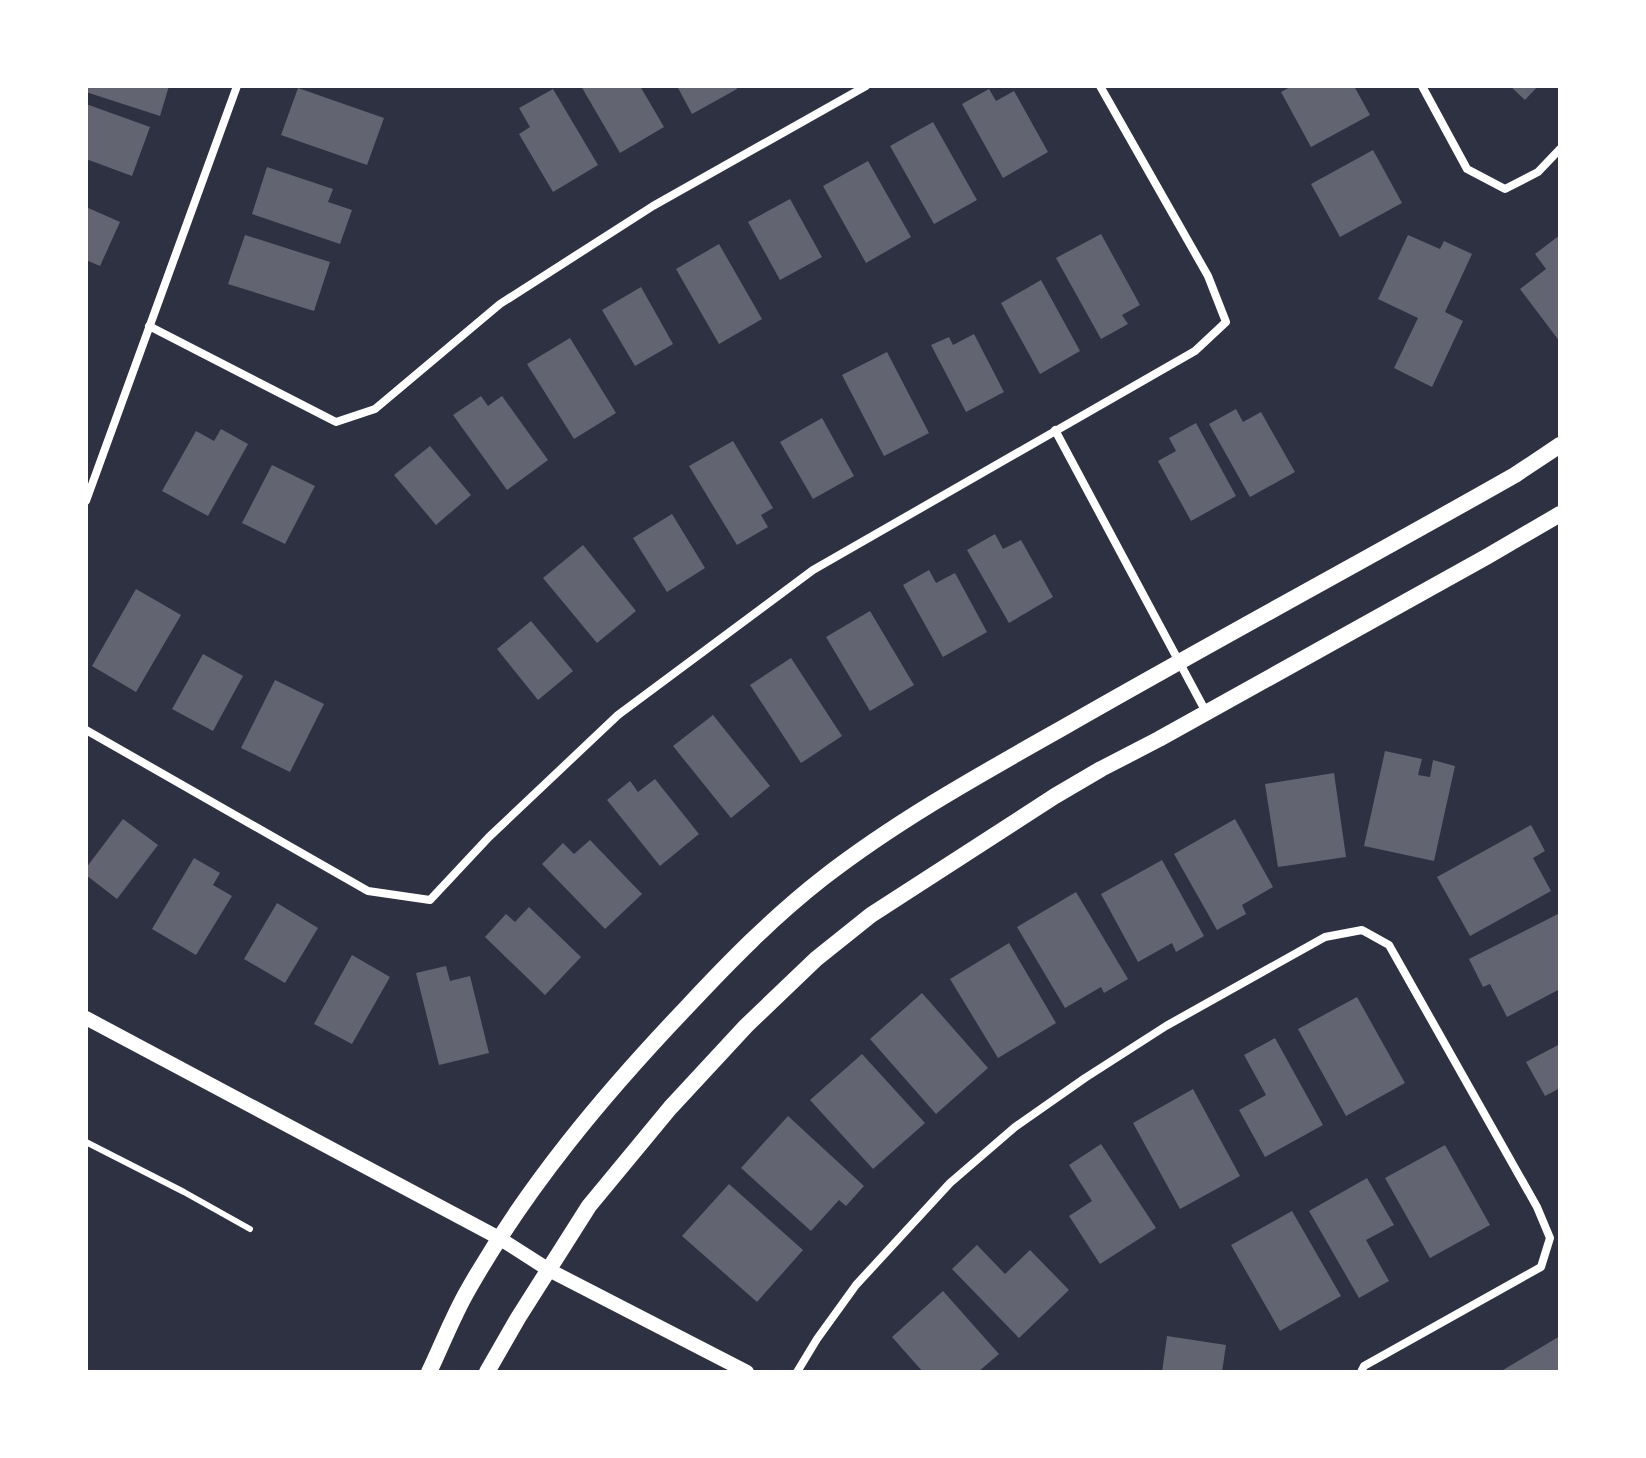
<svg xmlns="http://www.w3.org/2000/svg" width="1646" height="1458" viewBox="0 0 1646 1458" font-family="Merriweather,serif">
  <rect width="100%" height="100%" fill="#2d3142"/>
  <path fill="#626471" d="M86,86H169L160,116L86,92Z
    M581,86H640L664,127L620,153Z
    M677,86H736L737,89L692,114Z
    M1292,86H1334L1335,88L1339,86H1354L1370,115L1311,147L1281,92Z
    M1510,86H1538L1525,100Z
    M298,88L384,118L367,165L281,135Z
    M553,89L598,165L553,192L519,134L530,127L519,108Z
    M989,89L996,101L1014,91L1048,152L1003,178L962,104Z
    M86,104L150,127L132,176L86,159Z
    M933,122L977,200L934,224L890,146Z
    M1373,150L1402,203L1340,237L1311,184Z
    M868,161L911,237L866,263L823,186Z
    M267,167L333,189L328,202L352,210L340,244L252,214Z
    M790,199L822,257L780,280L748,222Z
    M86,207L120,222L100,266L86,260Z
    M1101,234L1140,305L1122,315L1128,324L1101,339L1056,258Z
    M245,235L330,262L314,311L228,284Z
    M1408,235L1440,249L1444,241L1472,254L1445,312L1463,321L1432,387L1394,368L1418,318L1378,299Z
    M1560,235V342L1520,289L1546,269L1535,254Z
    M719,244L762,319L719,344L676,269Z
    M1041,280L1080,351L1040,374L1001,303Z
    M641,287L673,344L635,366L602,310Z
    M974,334L1004,392L966,412L931,345L949,337L953,345Z
    M570,338L616,413L574,439L527,364Z
    M887,352L929,433L884,456L842,375Z
    M481,396L488,406L502,396L548,460L507,490L453,415Z
    M1236,409L1243,422L1261,412L1295,472L1250,497L1209,424Z
    M822,418L854,476L813,499L780,442Z
    M1196,423L1236,496L1191,521L1158,461L1176,451L1169,438Z
    M221,429L248,444L208,516L162,491L196,431L214,441Z
    M733,441L773,508L761,515L768,527L737,545L689,466Z
    M430,446L471,495L436,525L394,475Z
    M272,465L315,486L285,544L242,523Z
    M672,514L705,568L667,592L633,538Z
    M995,534L1003,549L1021,540L1053,597L1009,623L967,550Z
    M583,545L636,611L597,643L543,578Z
    M929,570L936,583L955,573L987,632L943,657L903,585Z
    M136,589L181,615L136,692L92,666Z
    M870,611L914,685L870,711L826,637Z
    M531,621L573,671L538,700L497,649Z
    M203,654L243,676L213,731L172,709Z
    M791,658L842,736L801,763L750,685Z
    M275,680L324,704L290,772L241,748Z
    M713,715L770,786L731,818L673,746Z
    M1385,751L1422,759L1418,775L1430,777L1433,760L1455,766L1434,861L1364,846Z
    M1334,773L1346,857L1278,867L1265,784Z
    M655,779L699,834L660,866L607,800L630,781L638,792Z
    M123,819L158,845L117,899L86,875V868Z
    M1235,819L1273,887L1242,905L1246,914L1217,930L1174,854Z
    M1531,825L1545,851L1533,858L1551,891L1470,936L1437,877Z
    M590,840L642,894L605,929L542,864L563,843L574,854Z
    M194,858L220,873L213,885L232,896L196,955L152,929Z
    M1162,860L1204,936L1176,952L1172,943L1138,962L1101,894Z
    M1076,892L1128,979L1104,993L1101,987L1065,1008L1017,927Z
    M277,903L318,928L285,983L244,959Z
    M529,907L581,957L545,995L485,937L506,914L515,922Z
    M1560,913V989L1507,1017L1490,984L1483,987L1469,959Z
    M1009,943L1056,1023L998,1058L950,979Z
    M352,955L390,977L352,1044L314,1024Z
    M446,966L450,981L470,976L489,1053L439,1065L416,973Z
    M922,993L988,1068L936,1114L870,1039Z
    M1357,997L1405,1083L1346,1116L1298,1029Z
    M1275,1038L1323,1125L1265,1157L1239,1110L1266,1095L1244,1055Z
    M1560,1044V1088L1545,1096L1526,1062Z
    M862,1054L925,1123L873,1169L810,1100Z
    M1193,1089L1240,1176L1180,1209L1133,1123Z
    M788,1116L864,1186L846,1206L839,1200L811,1231L741,1168Z
    M1101,1144L1156,1228L1100,1264L1069,1216L1092,1201L1069,1165Z
    M1445,1145L1490,1225L1430,1258L1385,1178Z
    M1367,1178L1394,1225L1366,1240L1389,1281L1359,1298L1309,1211Z
    M729,1184L803,1250L757,1302L682,1236Z
    M1292,1211L1341,1296L1280,1331L1231,1245Z
    M977,1245L1005,1274L1030,1250L1069,1290L1019,1338L952,1269Z
    M943,1291L999,1354L978,1372H923L892,1337Z
    M1167,1336L1226,1345L1222,1372H1162Z
    M1560,1336V1372H1504L1503,1370Z"/>
  <g fill="none" stroke-linecap="round" stroke-linejoin="round">
    <path stroke="#fff" stroke-width="6" d="M86,1142L184,1192L250,1229"/>
    <path stroke="#fff" stroke-width="8" d="M1422,86L1467,169L1505,189L1538,172L1560,149
      M149,326L336,422L375,409L500,304L653,206L866,86
      M1055,430L1206,712
      M86,501L237,86
      M86,730L368,891L430,900L489,837L618,715L813,570L1195,351L1226,322L1208,276L1100,86
      M797,1372L817,1339L856,1285L950,1183L1015,1127L1085,1078L1166,1026L1325,937L1362,930L1389,945L1537,1207L1550,1238L1541,1267L1364,1366L1361,1372"/>
    <path stroke="#fff" stroke-width="14" d="M86,1018L499,1238L549,1270L747,1372"/>
    <path stroke="#fff" stroke-width="16" d="M429,1372C442,1345 453,1316 468,1290C527,1186 604,1094 686,1008C729,962 773,917 823,878C899,819 983,773 1066,726C1202,648 1339,574 1476,497L1515,475L1560,445
      M487,1372L518,1318L589,1206L670,1108L746,1026L816,959L871,915L1055,796L1101,769L1159,739L1488,556L1560,514"/>
  </g>
  <rect width="1646" height="1458" fill="none" stroke="#ffffff" stroke-width="176"/>
</svg>
